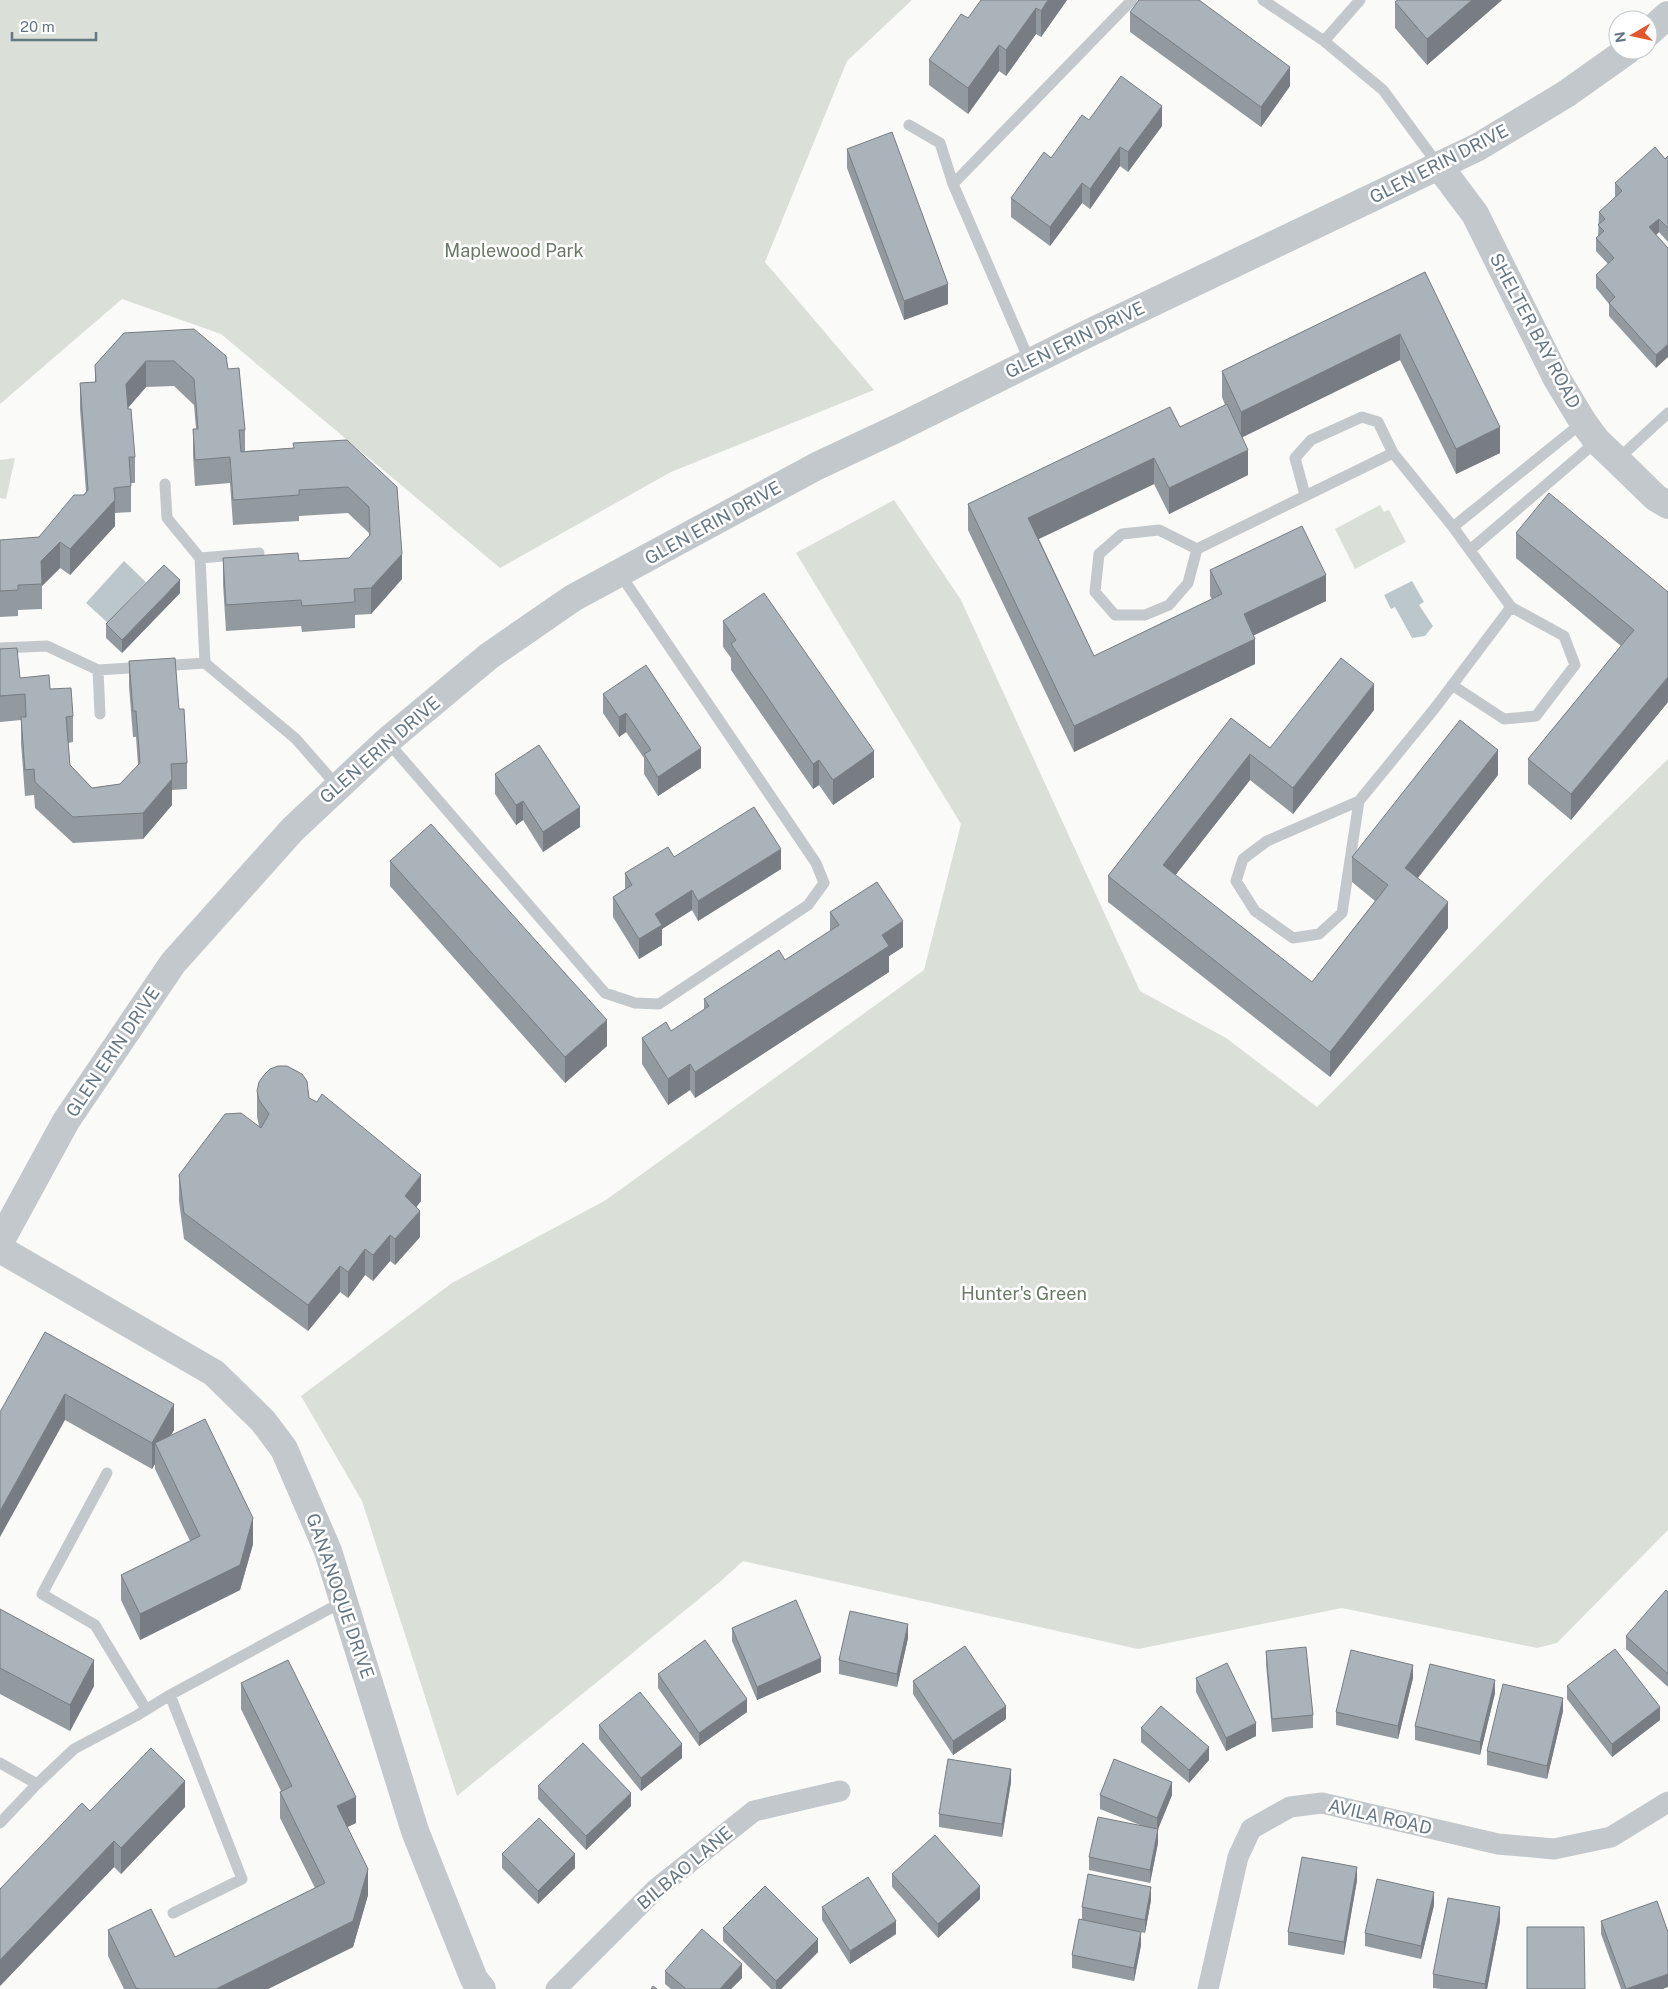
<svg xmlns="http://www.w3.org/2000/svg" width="1668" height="1989" viewBox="0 0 1668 1989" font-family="'Public Sans',sans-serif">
  <rect width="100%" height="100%" fill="#fafaf8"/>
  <path fill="#dadfd7" d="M0,0H912L847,61L765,262L874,390L671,472L500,568L221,334L122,299L0,404Z
    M15,458L6,499L0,498V460Z
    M894,500L961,600L1140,991L1226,1038L1317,1107L1547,877L1668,759V1530L1557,1643L1537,1648L1342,1608L1138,1649L743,1561L721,1581L457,1796L362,1501L301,1396L452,1283L606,1200L924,970L961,824L796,553Z
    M1380,505L1384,512L1389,510L1406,542L1355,569L1335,529Z"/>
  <path fill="#bbc7cb" d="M124,561L146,582L108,623L86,603Z
    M1412,581L1424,602L1419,605L1433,626L1425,636L1412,638L1395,607L1391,609L1384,595Z"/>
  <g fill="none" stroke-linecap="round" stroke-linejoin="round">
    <path stroke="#c3c8cc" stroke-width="11" d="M1263,0L1324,41
      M1360,0L1324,41L1383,90L1439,166
      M909,125L940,143L953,184
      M1030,362L953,184L1132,0
      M1617,460L1668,413
      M165,484L167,518L200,558L205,663
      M1305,495L1295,458L1311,440L1362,417L1378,422L1393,453
      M1453,527L1583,422
      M1197,549L1159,530L1122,534L1099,554L1095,592L1115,615H1145L1169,605L1188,583L1197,549L1393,453L1453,527L1511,607L1435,708L1359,801L1267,841L1243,859L1236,881L1255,911L1293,938L1319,934L1342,913L1359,801
      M1470,550L1597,441
      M200,558L259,553
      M0,648L47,646L98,670L145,667
      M161,666L205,663L296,739L337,786
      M98,670L100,714
      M1452,685L1504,719L1536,716L1575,665L1564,636L1511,607
      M387,741L605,993L635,1003L659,1004L808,905L824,883L816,863L620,574
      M107,1473L42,1594L95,1625L146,1709
      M170,1695L242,1879L173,1913
      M0,1763L37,1784
      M0,1823L37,1784L74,1749L136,1716L170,1695L344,1601"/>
    <path stroke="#c3c8cc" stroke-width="21" d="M556,1989L656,1889L754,1811L840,1791
      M1208,1989L1238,1857L1251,1829L1290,1807L1322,1803L1498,1844L1554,1849L1611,1837L1668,1802"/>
    <path stroke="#c3c8cc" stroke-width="28" d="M1648,33L1668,15
      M1439,166L1475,214L1557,379L1583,422L1597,441L1617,460L1656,498L1668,505
      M0,1242L66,1121L173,963L293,829L387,741L489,656L573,598L817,466L898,428L1089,333L1478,147L1566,94L1628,50
      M0,1249L214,1373L263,1421L284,1449L328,1551L415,1831L474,1979L482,1989"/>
  </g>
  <path fill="#929a9f" d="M1067,0L1041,37L1036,34L1006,76L999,71L968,114L929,85V60L968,18Z
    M1502,0L1427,65L1395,28V2Z
    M1130,12L1290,86L1261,127L1130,32Z
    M1089,120L1162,126L1128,172L1120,166L1090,209L1082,203L1050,246L1011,217V198Z
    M847,149L948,304L904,320L847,168Z
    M1668,156V242L1659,232L1656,235L1668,248L1656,368L1609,316V304L1596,288V275L1608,264L1596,251V238L1598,236L1599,212L1616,197H1615V183L1665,159Z
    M1425,272L1500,453L1456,474L1400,360L1242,437L1248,475L1169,514L1154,484L1039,539L1094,656L1212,599L1210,596V570L1326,601L1254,635L1255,664L1074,752L968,530V504L1180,427L1225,405L1222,397V371Z
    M124,333L228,369L245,430V451L293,448L347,440L402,579L371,614L355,615V628L302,632L301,626L226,631L223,584V558L299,561L349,558L369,536V533L348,513L299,516V521L233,525L230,483L195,486L193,455V429H196L194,405L174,386L146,387L128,408L135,457V483H131V512L115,513V526L70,575L60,568L42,586V609L18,610V616L0,617V540L39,537L86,492L80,409V383L95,382V365Z
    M1516,533L1668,592V702L1571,820L1528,784V759L1621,646L1516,558Z
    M180,593L122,653L106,638V624Z
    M723,621L874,777L833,805L819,785L813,789L731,670V658L723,647Z
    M0,649L20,678L50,689L73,716V742L68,743L70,765L92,788L120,784L138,765L136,737H133L129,686V661L179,709L187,763V789L172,790V805L143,839L73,843L35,808L34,795L25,796L21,743V720L0,722Z
    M603,694L701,768L658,796L644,774V758L626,732L619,737L603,713Z
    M1374,710L1293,814L1250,780L1175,875L1312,982L1375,901L1352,882V857L1498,775L1418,878L1448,928L1330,1077L1108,902V876L1231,718L1270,748Z
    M495,774L580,827L543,852L523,820L516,825L495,794Z
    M674,857L781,869L698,921L692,910L662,929V945L639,959L613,917V897L625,889V873Z
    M390,861L607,1046L565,1083L390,886Z
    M830,912L903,947L889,956V972L695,1098L690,1090L668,1105L642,1064V1038L671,1031L704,1010V999L785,960L830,931Z
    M257,1091L309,1098L421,1201L416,1207L420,1237L395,1265L390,1261L373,1281L365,1275L348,1298L340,1292L308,1331L184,1239L179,1201V1175L259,1126L257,1117Z
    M45,1332L174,1430L170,1436L253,1544L240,1590L140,1640L121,1600V1575L190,1541L155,1469V1464L152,1469L65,1420Z
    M1668,1592V1687L1626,1649V1636Z
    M0,1609L94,1686L70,1731L0,1694Z
    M732,1628L821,1672L757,1700L732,1641Z
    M908,1638L897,1687L839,1674V1660Z
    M1266,1651L1313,1715V1728L1272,1732L1266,1664Z
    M658,1674L747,1712L699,1746L658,1688Z
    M1196,1678L1256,1736L1226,1751L1196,1692Z
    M1413,1678L1398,1739L1336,1725V1712Z
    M913,1681L1006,1719L953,1755L913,1694Z
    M241,1683L356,1823L347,1827L368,1895L353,1947L268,1989H124L108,1956V1930L175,1957L315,1888L280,1818V1792L281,1791L241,1709Z
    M1567,1686L1660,1720L1612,1757L1567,1699Z
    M1495,1693L1480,1755L1415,1740V1726Z
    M1563,1711L1547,1779L1487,1765V1751Z
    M599,1725L682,1758L641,1791L599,1739Z
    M1141,1728L1209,1760L1189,1783L1141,1742Z
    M1011,1782L1002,1837L939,1827V1814Z
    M538,1786L631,1806L586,1850L538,1799Z
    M1100,1795H1172L1158,1829V1843L1150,1883L1089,1870V1857L1145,1827L1100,1809Z
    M185,1807L121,1874L114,1867L0,1986V1889L90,1811Z
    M502,1854L575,1868L538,1904L502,1868Z
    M892,1874L980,1899L938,1938L892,1887Z
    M1357,1880L1344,1955L1288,1945V1932Z
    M1151,1900L1145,1933L1141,1932V1945L1134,1981L1072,1968V1955L1082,1920V1907Z
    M1434,1905L1421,1959L1365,1946V1933Z
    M822,1907L896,1934L850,1964L822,1920Z
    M1500,1921L1487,1989H1441L1433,1988V1974Z
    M1601,1921L1663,1989H1621L1601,1934Z
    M723,1928L818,1952L781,1989H771L723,1941Z
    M665,1971L742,1978L731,1989H671L665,1984Z"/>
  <path fill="#777d82" d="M1048,0H1067L1041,37V11Z
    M1472,0H1502L1427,65V39Z
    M1036,8V34L1006,76V50Z
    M999,45V71L968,114V88Z
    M1290,67V86L1261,127V107Z
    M1162,106V126L1128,172V152Z
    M1120,147V166L1090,209V189Z
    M1082,183V203L1050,246V227Z
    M1659,219V232L1649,241V227Z
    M948,284V304L904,320V301Z
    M1400,334V360L1241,438V412Z
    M1668,344V357L1656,368V355Z
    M146,361V387L126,410V384Z
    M1500,427V453L1456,474V449Z
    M1248,450V475L1169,514V488Z
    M1154,458V484L1028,544V518Z
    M115,500V526L70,575V549Z
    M60,542V568L42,586L41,561Z
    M402,554V579L371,614V588Z
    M1326,575V601L1244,640V614Z
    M180,580V593L122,653V640Z
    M1255,639V664L1074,752V726Z
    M1668,677V702L1571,820V794Z
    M1374,684V710L1293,814V788Z
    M626,713V732L619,737V717Z
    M701,748V768L658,796V777Z
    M1498,750V775L1405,894V868Z
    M874,751V777L833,805V780Z
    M1250,754V780L1163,891V865Z
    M819,760V785L813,789V764Z
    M172,779V805L143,839V813Z
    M523,801V820L516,825V805Z
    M580,807V827L543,852V832Z
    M781,849V869L698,921V901Z
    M692,890V910L662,929V945L639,959V939L655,914Z
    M1448,902V928L1330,1077V1052Z
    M903,921V947L889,956V972L695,1098V1072L882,935Z
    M607,1020V1046L565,1083V1057Z
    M690,1064V1090L668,1105V1079Z
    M421,1175V1201L405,1222V1196Z
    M420,1211V1237L395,1265V1239Z
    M390,1235V1261L373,1281V1255Z
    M365,1249V1275L348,1298V1272Z
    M340,1266V1292L308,1331V1305Z
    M65,1394V1420L0,1537V1511Z
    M174,1404V1430L160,1454L155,1443V1464L152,1469V1443Z
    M253,1518V1544L240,1590L140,1640V1614Z
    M908,1624V1638L897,1687V1674Z
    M821,1658V1672L757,1700V1687Z
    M94,1660V1686L70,1731V1705Z
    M1413,1665V1678L1398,1739V1726Z
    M1495,1680V1693L1480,1755V1742Z
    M1563,1698V1711L1547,1779V1766Z
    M747,1699V1712L699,1746V1733Z
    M1006,1706V1719L953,1755V1741Z
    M1660,1707V1720L1612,1757V1744Z
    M1256,1723V1736L1226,1751V1738Z
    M682,1744V1758L641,1791V1778Z
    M1209,1747V1760L1189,1783V1770Z
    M1011,1769V1782L1002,1837V1824Z
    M185,1781V1807L121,1874V1848Z
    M1172,1782V1795L1158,1829V1843L1150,1883V1870L1157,1831V1818Z
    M631,1793V1806L586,1850V1836Z
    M356,1797V1823L337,1832V1806Z
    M114,1841V1867L0,1986V1960Z
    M575,1854V1868L538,1904V1891Z
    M1357,1867V1880L1344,1955V1942Z
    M368,1869V1895L353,1947L268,1989H216Z
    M980,1886V1899L938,1938V1924Z
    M1151,1887V1900L1145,1933V1920Z
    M1434,1892V1905L1421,1959V1946Z
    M1500,1907V1921L1487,1989H1485V1984Z
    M896,1921V1934L850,1964V1951Z
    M1141,1932V1945L1134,1981V1968Z
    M818,1939V1952L781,1989H776V1981Z
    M742,1964V1978L731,1989H720Z
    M1668,1974V1987L1663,1989H1626Z"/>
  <path fill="#aab3b9" stroke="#777d82" d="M981,0H1048L1041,11L1036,8L1006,50L999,45L968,88L929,60L961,14L968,18Z
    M1139,0H1199L1290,67L1261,107L1130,12Z
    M1398,0H1472L1427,39L1395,2Z
    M1121,76L1162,106L1128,152L1120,147L1090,189L1082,183L1050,227L1011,198L1044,152L1051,158L1082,115L1089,120Z
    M892,132L948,284L904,301L847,149Z
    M1655,147L1665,159L1668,156V228L1659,219L1649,227L1668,248V344L1656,355L1609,303L1615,297L1596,275L1614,258L1596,238L1604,231L1598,225L1605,219L1599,212L1622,191L1615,183Z
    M1425,272L1500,427L1456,449L1400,334L1241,412L1222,371Z
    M194,329L226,356L228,369L239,368L245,430H239L241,452L294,448L293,443L347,440L397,487L402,554L371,588L354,589L355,602L302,606L301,600L226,605L223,558L298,553L299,561L349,558L370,535L369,507L348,487L299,490V495L233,500L230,457L195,460L193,429H198L194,379L174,361H146L126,384L128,409H131L135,457H129L131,486L114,488L115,500L70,549L60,542L41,561L42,584L18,585V590L0,591V540L39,537L74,495H84L88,490L80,383L96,382L95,365L124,333Z
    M1227,404L1248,450L1169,488L1154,458L1028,518L1094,656L1222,594L1210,570L1302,526L1326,575L1244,614L1255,639L1074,726L968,504L1170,407L1180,427Z
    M1549,493L1668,592V677L1571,794L1528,759L1634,630L1516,533Z
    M164,565L180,580L122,640L106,624Z
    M764,593L874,751L833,780L819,760L813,764L731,644L736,640L723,621Z
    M17,648L20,678L49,675L50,689L71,688L73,716L66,717L70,765L92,788L120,784L140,763L136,711H133L129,661L175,658L179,709H184L187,763L171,764L172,779L143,813L73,817L35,782L34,769L25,770L21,717H26L25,694L0,696V649Z
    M1341,658L1374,684L1293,788L1250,754L1163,865L1312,982L1388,885L1352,857L1460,720L1498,750L1405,868L1448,902L1330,1052L1108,876L1231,718L1270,748Z
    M646,665L701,748L658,777L644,754L651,750L626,713L619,717L603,694Z
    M539,745L580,807L543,832L523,801L516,805L495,774Z
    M754,807L781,849L698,901L692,890L655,914L662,925L639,939L613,897L632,885L625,873L668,847L674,857Z
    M431,824L607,1020L565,1057L390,861Z
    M877,882L903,921L882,935L889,946L695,1072L690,1064L668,1079L642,1038L666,1022L671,1031L709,1006L704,999L779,950L785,960L839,925L830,912Z
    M278,1066H287L302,1074L307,1081L309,1098L317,1102L322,1094L421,1175L405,1196L420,1211L395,1239L390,1235L373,1255L365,1249L348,1272L340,1266L308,1305L184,1213L179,1175L225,1114L241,1113L261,1128L269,1114L259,1100L257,1091L259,1082L264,1075L270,1069Z
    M45,1332L174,1404L152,1443L65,1394L0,1511V1412Z
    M205,1419L253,1518L240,1565L140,1614L121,1575L200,1536L155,1443Z
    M1666,1590L1668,1592V1674L1626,1636Z
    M796,1600L821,1658L757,1687L732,1628Z
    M0,1609L94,1660L70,1705L0,1668Z
    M850,1611L908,1624L897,1674L839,1660Z
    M705,1640L747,1699L699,1733L658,1674Z
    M965,1646L1006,1706L953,1741L913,1681Z
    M1306,1647L1313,1715L1272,1719L1266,1651Z
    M1615,1649L1660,1707L1612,1744L1567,1686Z
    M1351,1650L1413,1665L1398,1726L1336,1712Z
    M288,1660L356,1797L337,1806L368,1869L353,1921L216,1989H140L136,1988L108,1930L151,1909L175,1957L325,1883L280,1792L292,1786L241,1683Z
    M1227,1663L1256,1723L1226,1738L1196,1678Z
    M1430,1664L1495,1680L1480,1742L1415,1726Z
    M1503,1684L1563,1698L1547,1766L1487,1751Z
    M640,1692L682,1744L641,1778L599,1725Z
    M1161,1706L1209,1747L1189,1770L1141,1728Z
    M583,1743L631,1793L586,1836L538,1786Z
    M151,1748L185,1781L121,1848L114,1841L0,1960V1889L82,1803L90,1811Z
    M948,1759L1011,1769L1002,1824L939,1814Z
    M1114,1759L1172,1782L1157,1818L1100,1795Z
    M1098,1817L1158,1829L1150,1870L1089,1857Z
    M539,1818L575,1854L538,1891L502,1854Z
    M935,1835L980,1886L938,1924L892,1874Z
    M1302,1857L1357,1867L1344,1942L1288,1932Z
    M1088,1874L1151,1887L1145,1920L1082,1907Z
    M868,1877L896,1921L850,1951L822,1907Z
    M1377,1879L1434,1892L1421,1946L1365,1933Z
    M765,1886L818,1939L776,1981L723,1928Z
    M1448,1898L1500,1907L1485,1984L1433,1974Z
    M1657,1901L1668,1932V1974L1626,1989L1601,1921Z
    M1079,1919L1141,1932L1134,1968L1072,1955Z
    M1527,1927H1584L1585,1989H1527Z
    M702,1929L742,1964L720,1989H686L665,1971Z
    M653,1986L657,1989H651Z"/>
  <g text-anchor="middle" stroke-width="5" stroke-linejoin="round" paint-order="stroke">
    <g font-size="18" fill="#657683" stroke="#fff">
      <text transform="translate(1439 164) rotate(-27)" y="6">GLEN ERIN DRIVE</text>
      <text transform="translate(1535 331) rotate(62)" y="6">SHELTER BAY ROAD</text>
      <text transform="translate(1075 340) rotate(-26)" y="6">GLEN ERIN DRIVE</text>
      <text transform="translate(713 523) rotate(-29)" y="6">GLEN ERIN DRIVE</text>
      <text transform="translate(380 750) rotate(-41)" y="6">GLEN ERIN DRIVE</text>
      <text transform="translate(113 1052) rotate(-56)" y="6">GLEN ERIN DRIVE</text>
      <text transform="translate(340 1596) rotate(71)" y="6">GANANOQUE DRIVE</text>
      <text transform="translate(1380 1817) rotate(13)" y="6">AVILA ROAD</text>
      <text transform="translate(685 1868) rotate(-40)" y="6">BILBAO LANE</text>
    </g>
    <g font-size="18" fill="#687a64" stroke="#fff">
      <text x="514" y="257">Maplewood Park</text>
      <text x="1024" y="1300">Hunter's Green</text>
    </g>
  </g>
  <g transform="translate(1633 35) rotate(261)"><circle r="24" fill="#ffffff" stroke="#c1c8cd"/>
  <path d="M0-4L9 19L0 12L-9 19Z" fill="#e4572e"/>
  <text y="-8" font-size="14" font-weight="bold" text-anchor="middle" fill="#657683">N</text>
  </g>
  <path d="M12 32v8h84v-8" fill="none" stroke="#657683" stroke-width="2.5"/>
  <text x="20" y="32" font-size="15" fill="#657683" stroke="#ffffff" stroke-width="4" paint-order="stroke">20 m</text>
</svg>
